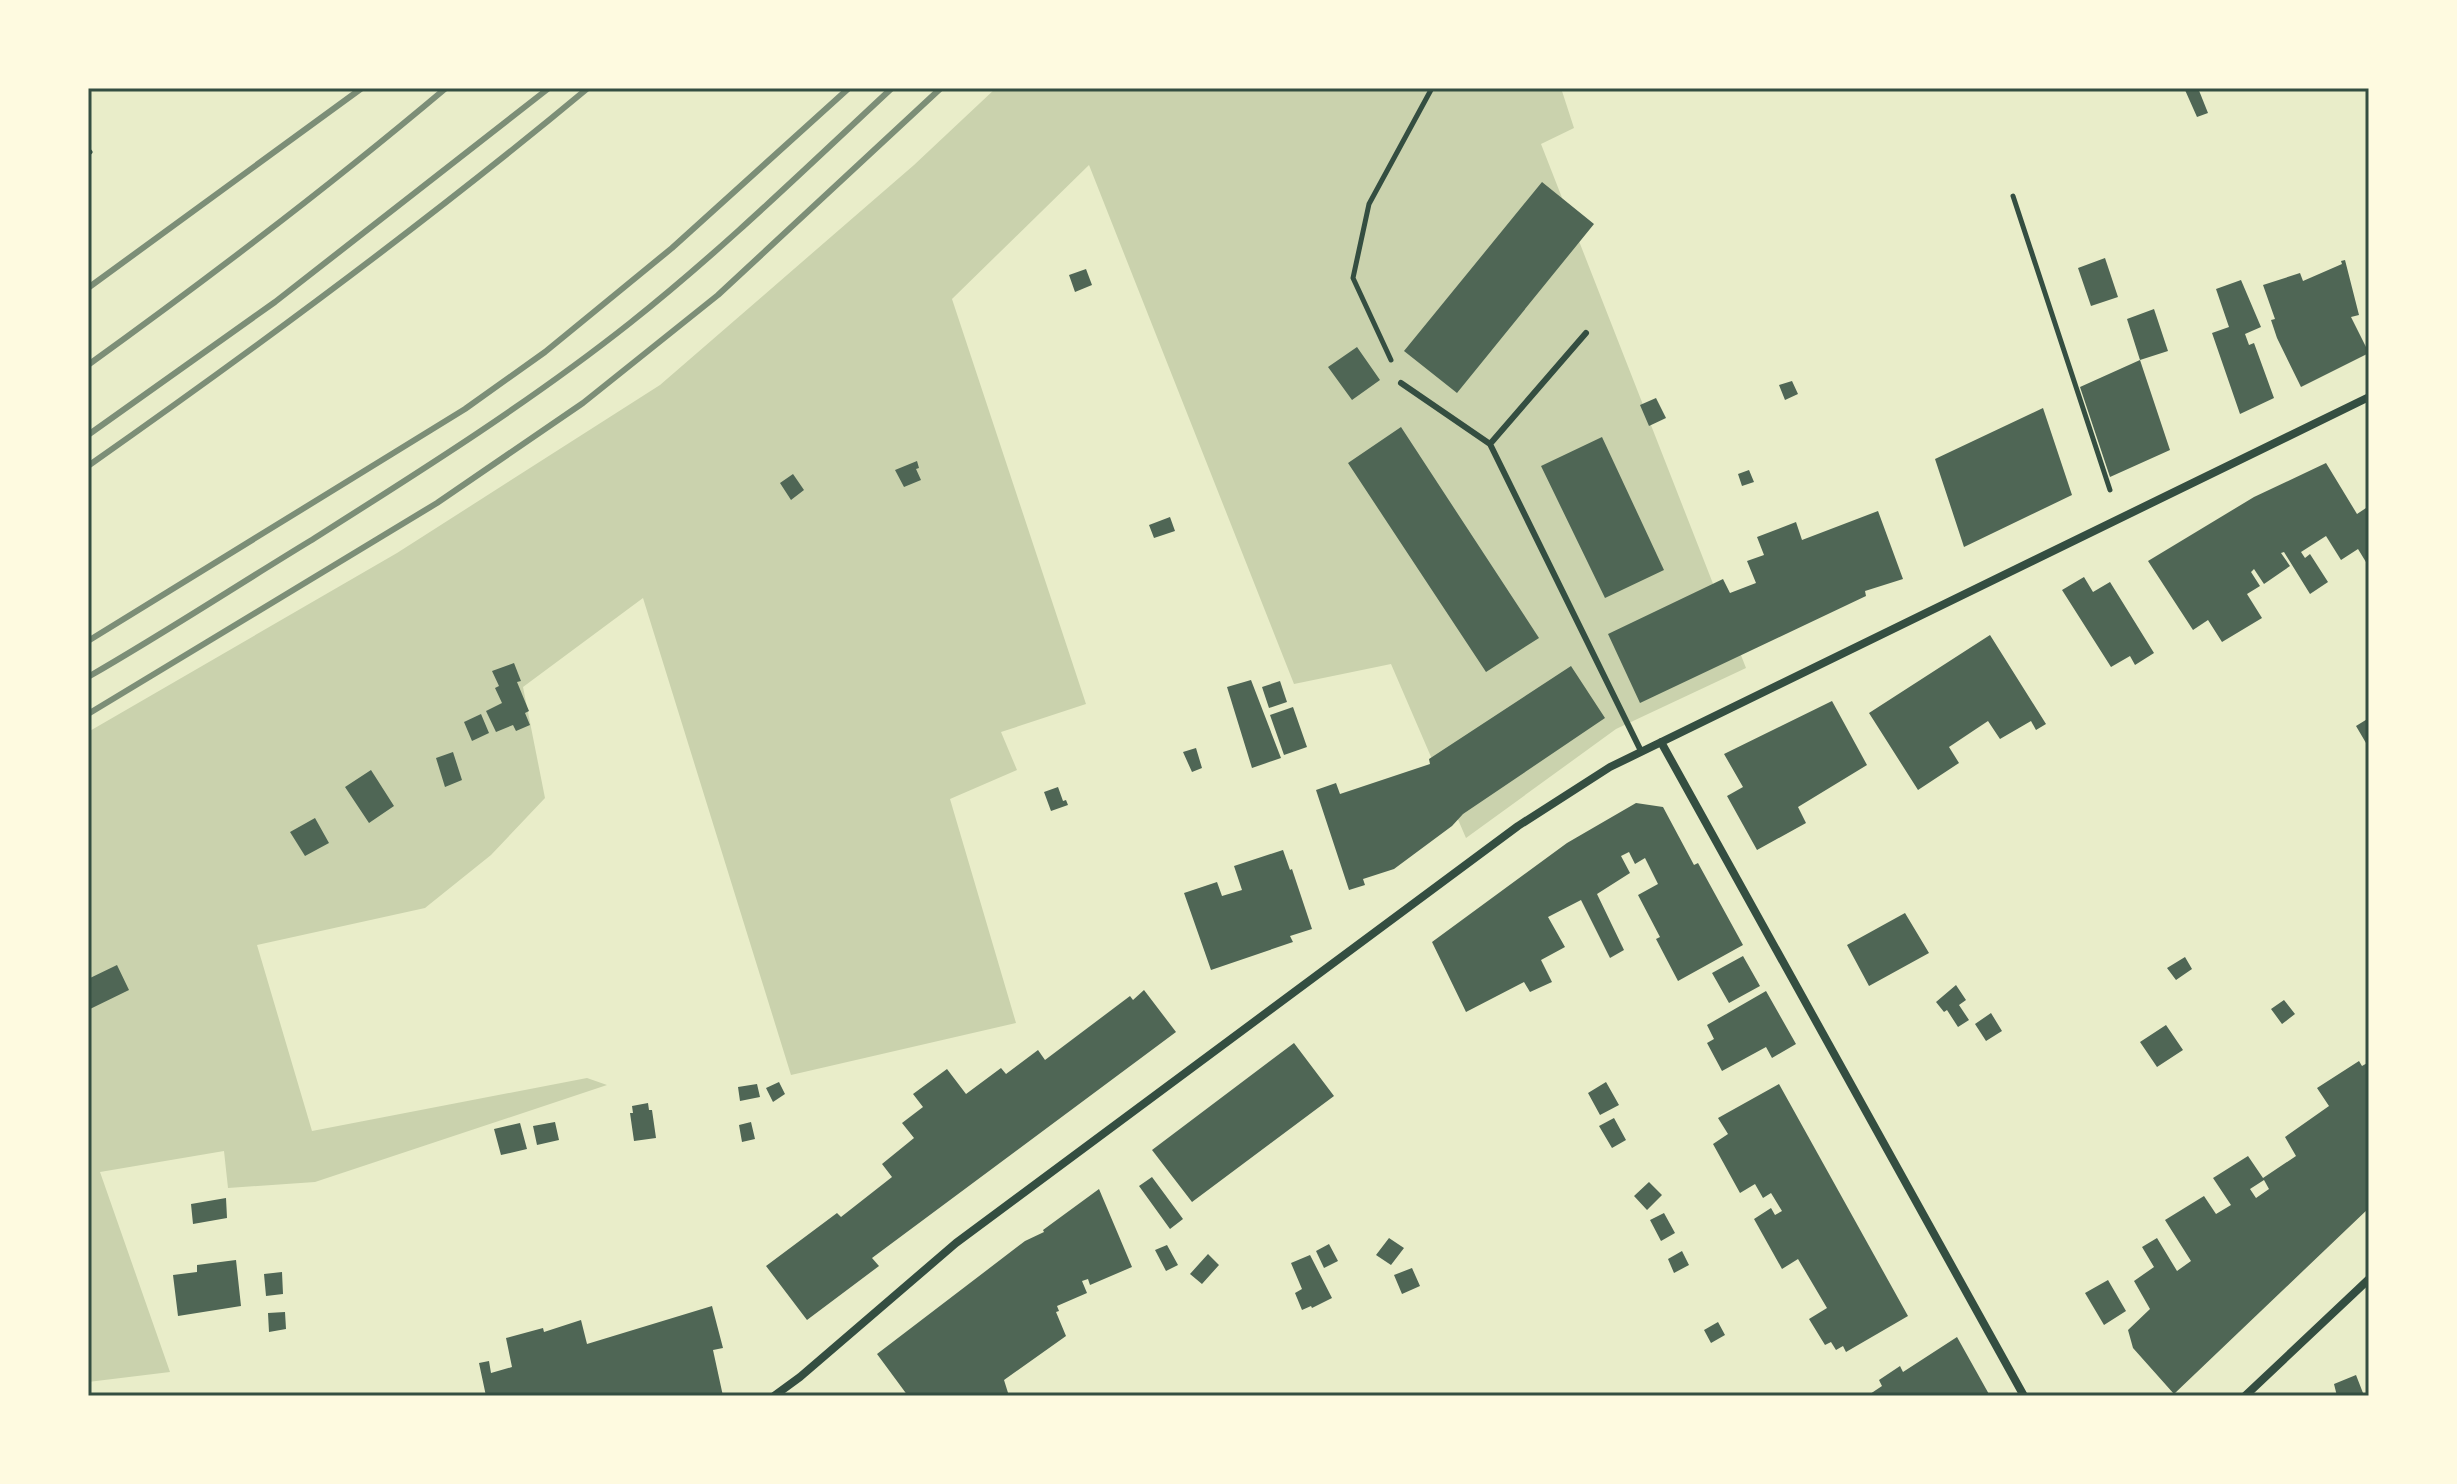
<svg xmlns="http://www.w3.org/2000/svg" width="2457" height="1484" viewBox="0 0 2457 1484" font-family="Commissioner,sans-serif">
  <rect width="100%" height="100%" fill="#e9edc9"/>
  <path fill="#cad2ad" d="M996,88H1561L1574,128L1541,144L1746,668L1616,729L1466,838L1391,664L1294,684L1089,165L952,299L1086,704L1001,732L1017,770L950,799L1016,1023L791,1075L643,598L523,687L545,798L491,855L425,908L257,945L312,1131L587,1078L607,1085L315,1182L228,1188L224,1151L100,1172L170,1372L88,1382V732L397,553L660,385L914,165Z"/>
  <path fill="#4f6655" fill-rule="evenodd" d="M2190,88H2198L2208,113L2197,117L2185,90Z
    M1542,182L1594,224L1457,393L1404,351Z
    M2105,258L2118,297L2091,306L2078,268Z
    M2345,260L2359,315L2351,317L2369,353L2301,387L2277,338L2271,320L2275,319L2263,285L2300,273L2303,281L2342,264L2341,261Z
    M1086,269L1092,285L1075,292L1069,275Z
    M2241,280L2261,327L2245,334L2249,345L2254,343L2274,398L2240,414L2212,333L2229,327L2216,289Z
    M2154,309L2168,351L2140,360L2170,450L2110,477L2080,387L2140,360L2127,319Z
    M1357,347L1380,380L1352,400L1328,367Z
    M1792,381L1798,394L1785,400L1779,385Z
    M1656,398L1666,418L1649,426L1640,405Z
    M2043,408L2072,495L1964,547L1935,459Z
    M1401,427L1539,638L1486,672L1348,463Z
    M1602,437L1664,570L1605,598L1541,466Z
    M917,461L919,468L916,469L921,480L904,487L895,470Z
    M2326,463L2357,514L2369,506V567L2358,549L2341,560L2326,536L2301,552L2305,558L2310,554L2328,582L2310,594L2284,552L2281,553L2290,566L2264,584L2254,569L2251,572L2260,586L2247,594L2262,618L2222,642L2208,620L2193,630L2148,561L2254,497Z
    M1749,470L1754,482L1742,486L1738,474Z
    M793,474L804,490L791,500L780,483Z
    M1878,511L1903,579L1865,591L1866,596L1640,703L1608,634L1723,579L1730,593L1756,583L1747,561L1764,555L1757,537L1796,522L1802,540Z
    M1170,517L1175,531L1154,538L1149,525Z
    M2084,577L2093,592L2110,582L2154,653L2135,665L2130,656L2111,667L2062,590Z
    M1990,635L2046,724L2036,730L2031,721L2000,739L1988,721L1949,747L1959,763L1918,790L1869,713Z
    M514,663L521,681L517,682L529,711L525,713L530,725L516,731L513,725L496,732L486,711L502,703L495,688L499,686L492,671Z
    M1571,666L1605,718L1463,814L1452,826L1394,869L1363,879L1365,885L1349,890L1316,790L1336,783L1340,794L1430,764L1429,759Z
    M1251,680L1281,758L1252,768L1227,687Z
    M1280,681L1287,702L1269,708L1262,687Z
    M1832,701L1867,765L1798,807L1806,823L1757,850L1727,796L1743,787L1724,754Z
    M1293,707L1307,747L1284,755L1270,715Z
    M481,714L489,733L472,741L464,722Z
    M2369,718V741L2366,743L2356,726Z
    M1196,748L1202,768L1192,772L1183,752Z
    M453,752L462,780L445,787L436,758Z
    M371,770L394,806L369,823L345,787Z
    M1058,787L1063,801L1066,800L1068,805L1051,811L1044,792Z
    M1636,803L1663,807L1694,865L1698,863L1743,945L1678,981L1656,939L1660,937L1638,895L1658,884L1645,858L1635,864L1629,852L1621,856L1630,873L1597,894L1624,950L1610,958L1581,900L1548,917L1565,947L1541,960L1552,982L1530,992L1524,982L1466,1012L1432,942L1567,843Z
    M315,818L329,843L305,856L290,832Z
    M1283,850L1290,870L1292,869L1312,929L1290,936L1293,942L1211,970L1184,893L1217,882L1222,896L1242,890L1234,866Z
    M1905,913L1929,953L1869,986L1847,945Z
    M1743,956L1760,986L1729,1003L1712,973Z
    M2185,957L2192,969L2176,980L2167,968Z
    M117,965L129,990L88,1010V979Z
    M1956,985L1966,1000L1959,1005L1969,1020L1958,1027L1947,1010L1944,1012L1936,1002Z
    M1144,990L1176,1032L872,1258L879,1266L807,1320L766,1266L837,1213L841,1217L892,1177L882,1164L914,1138L902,1123L923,1107L913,1094L947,1069L966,1094L1001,1068L1006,1074L1038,1050L1045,1060L1130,996L1133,1000Z
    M1766,991L1796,1044L1772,1058L1766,1047L1722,1071L1707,1043L1714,1039L1707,1025Z
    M2284,1000L2295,1014L2282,1024L2271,1009Z
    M1991,1013L2002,1031L1986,1041L1975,1024Z
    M2166,1025L2183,1050L2157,1067L2140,1042Z
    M1294,1043L1334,1096L1192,1202L1152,1150Z
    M2359,1061L2362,1066L2369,1062V1208L2174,1394L2133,1348L2128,1330L2150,1309L2134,1281L2154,1267L2142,1247L2157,1238L2177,1271L2191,1261L2165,1220L2204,1196L2216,1214L2231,1205L2213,1178L2248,1156L2263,1178L2296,1156L2285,1137L2329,1106L2317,1088ZM2264,1180L2269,1189L2256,1198L2250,1189Z
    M779,1082L785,1094L773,1102L766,1088Z
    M1606,1082L1619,1105L1600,1115L1588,1093Z
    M757,1084L760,1097L740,1101L738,1087Z
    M1779,1084L1908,1316L1846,1352L1843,1346L1836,1350L1831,1342L1825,1345L1809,1319L1827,1308L1798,1259L1782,1269L1754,1219L1771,1208L1775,1215L1782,1211L1771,1193L1763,1198L1755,1184L1740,1193L1713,1144L1728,1134L1718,1118Z
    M648,1103L649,1110H652L656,1138L634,1141L630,1113H633L632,1106Z
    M1614,1118L1626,1140L1612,1148L1599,1126Z
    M555,1122L559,1140L537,1145L533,1126Z
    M751,1122L755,1139L742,1142L739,1125Z
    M520,1123L527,1149L501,1155L494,1129Z
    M1152,1177L1183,1219L1170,1229L1139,1186Z
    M1649,1182L1662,1195L1647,1210L1634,1196Z
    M1099,1189L1132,1267L1090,1285L1088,1279L1082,1281L1087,1293L1057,1306L1059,1311L1056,1312L1066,1336L1004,1380L1009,1396H908L877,1354L1025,1241L1044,1232L1043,1230Z
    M226,1198L227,1218L193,1224L191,1204Z
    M1664,1213L1675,1233L1661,1241L1650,1220Z
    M1389,1238L1404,1248L1391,1265L1376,1255Z
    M1329,1244L1338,1261L1324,1268L1316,1251Z
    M1167,1245L1178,1265L1166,1271L1155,1250Z
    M1682,1251L1689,1265L1674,1273L1668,1259Z
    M1208,1254L1219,1265L1202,1284L1190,1274Z
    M1310,1255L1332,1298L1312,1308L1311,1306L1302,1310L1295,1293L1302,1289L1291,1263Z
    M236,1260L241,1306L178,1316L173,1275L197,1272V1265Z
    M1412,1268L1420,1286L1402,1294L1394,1275Z
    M282,1272L283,1294L266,1296L264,1274Z
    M2108,1280L2126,1311L2104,1325L2085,1293Z
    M712,1306L723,1348L713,1350L723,1396H486L479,1363L489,1361L491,1373L512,1367L506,1338L543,1328L544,1332L581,1320L587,1344Z
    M285,1312L286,1329L269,1332L268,1313Z
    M1718,1322L1725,1335L1711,1343L1704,1330Z
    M1957,1337L1990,1396H1867L1882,1386L1879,1380L1900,1366L1903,1372Z
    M2356,1375L2363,1393L2355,1396H2337L2334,1384Z"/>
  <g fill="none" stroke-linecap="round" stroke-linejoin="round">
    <path stroke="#344e41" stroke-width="5" d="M88,150L90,152
      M2013,196L2110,490
      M1391,360L1353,278L1369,204L1432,88"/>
    <path stroke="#344e41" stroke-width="6" d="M1401,383L1490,444L1641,751
      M1490,444L1586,333"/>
    <path stroke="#344e41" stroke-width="8" d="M1661,742L2024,1396
      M774,1396L800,1377L956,1243L1518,826L1610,767L2369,397
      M2245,1396L2369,1279"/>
    <path stroke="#7c8e77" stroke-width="6" d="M88,288L362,88
      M88,365C210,277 331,185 446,88
      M88,435L275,302L549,88
      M88,466C259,346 427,222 588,88
      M88,641L465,409L545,352L672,248L849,88
      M88,677C163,634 236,586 310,541C419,472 529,403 630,323C722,250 806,168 892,88
      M88,714L437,503L583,403L718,295L941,88"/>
  </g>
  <rect width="2457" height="1484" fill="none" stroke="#fefae0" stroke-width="180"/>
  <rect x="90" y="90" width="2277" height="1304" fill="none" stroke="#344e41" stroke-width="3"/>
</svg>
